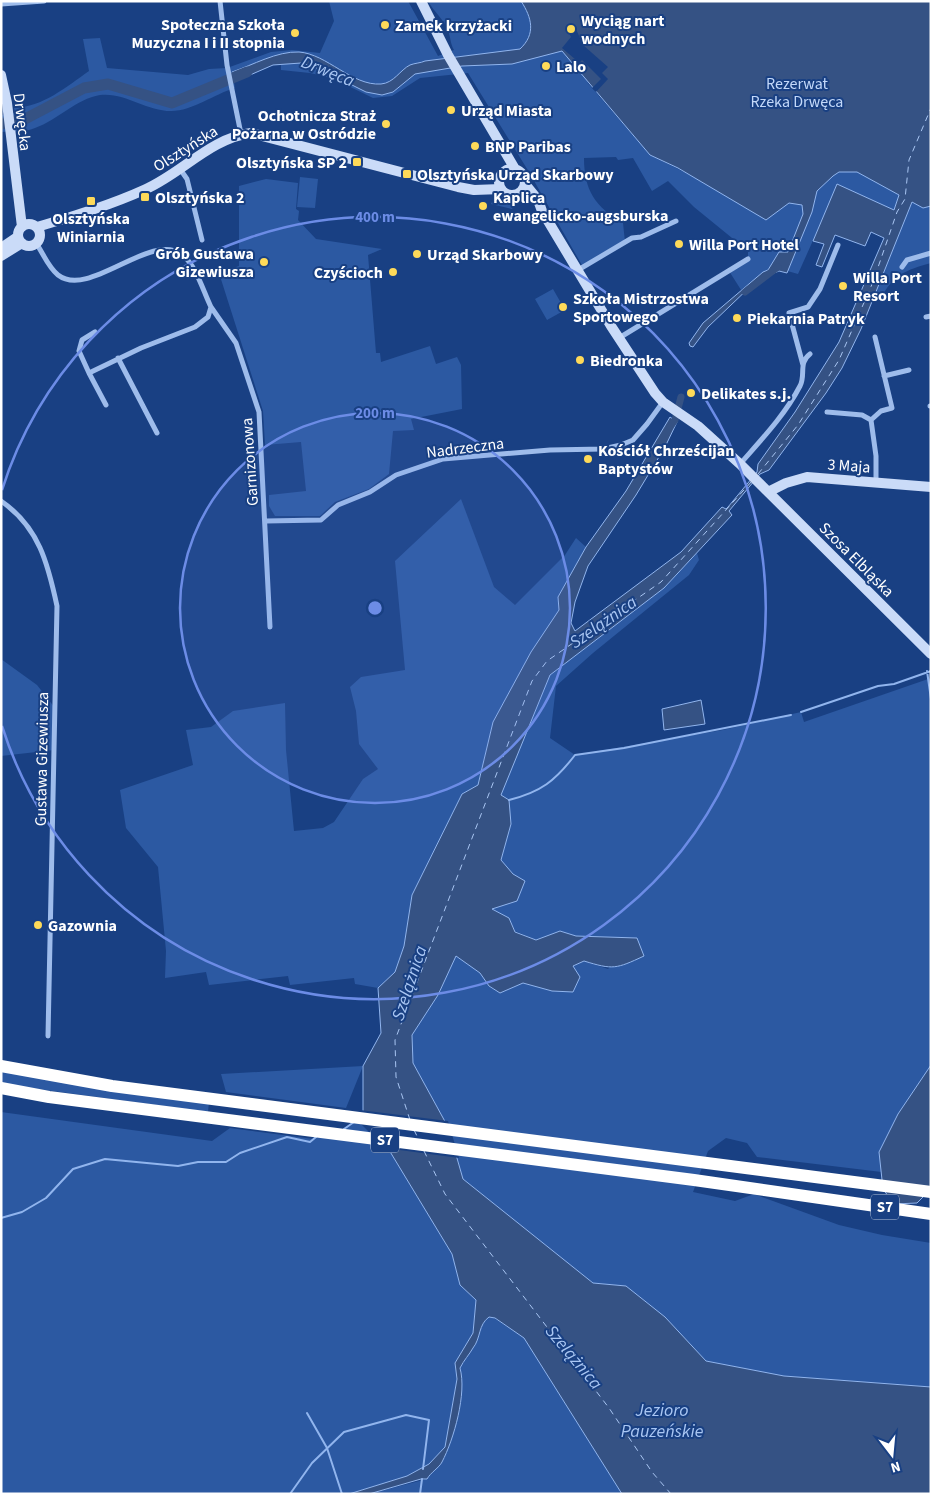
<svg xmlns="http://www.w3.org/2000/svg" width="932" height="1495" viewBox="0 0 932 1495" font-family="'Source Sans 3',sans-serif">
  <rect width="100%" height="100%" fill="#194083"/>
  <path fill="#2c59a2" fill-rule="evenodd" d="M329,1H408L438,56L454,50C450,43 451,38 448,31C444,19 434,12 428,1H931L923,208L931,206V263C906,270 892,275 881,299L867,297L897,213L832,198L798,274L777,268L743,293L729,271L748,259V251L694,207L668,181L652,191L633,158L618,160L616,157L584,158C584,190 595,207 623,223L625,242L583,267L529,172L468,73L420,78L392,96L373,98L332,78L310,73L281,70V65H273L234,82L235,88C214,94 193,111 171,111C146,111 125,92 100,95C76,99 58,120 35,128C24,133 13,131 1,132V115L15,113L14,108C43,107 66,87 89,71L83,39L100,38L107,68L188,75L209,69L227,68L271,52L292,50L320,53L334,21ZM587,82L766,219L688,174L650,155Z
    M300,177L318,179L315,208L297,207Z
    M266,179L298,183L296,209L299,211L298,220L316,239L382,249L368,255L376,353H380L381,362L430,346L436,364L457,357L461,365L462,409L411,419L414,430L393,431L389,474L369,489L335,502L320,516H275L269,506V495L306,491L301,442L265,445L263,411L219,273L239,266V186Z
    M499,198L514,205L512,209L491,204L492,202L498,201Z
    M553,289L565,310L547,320L535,299Z
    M461,499L494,587L515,605L565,555L576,538L586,547L558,597L559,610L531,652L493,722L478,785L462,794L412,895L404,946L395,972L378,988L355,984L354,978L290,985L288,976L209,985L206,972L165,978L166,951L158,867L126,828L120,790L193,765L186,730L211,727L233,711L285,703L286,750L294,831L323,828L334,822L363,779L378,769L359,744L356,711L350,687L361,677L405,670L395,561Z
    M697,553L699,560L689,575L593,653L556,686L550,738L575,755L723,730L801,712L804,722L931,678V1178L757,1157L747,1143L726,1138L708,1151L693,1192L735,1201L754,1194L839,1225L882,1235L931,1243V1387L784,1376L706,1361L665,1317L626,1286L593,1283L463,1179L448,1127L413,1063L412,1035L438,995L456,955L480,973L489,986L500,993L523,983L552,991L573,966L584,961L608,969L637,938L576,936L560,931L536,940L515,931L509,918L492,909L513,874L501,860L511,824L500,795L550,675L664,588Z
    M1,659L37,685L55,708L54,750L1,756Z
    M363,1066L346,1108L226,1092L221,1074Z
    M1,1070L209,1102L208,1112L1,1084Z
    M1,1112L212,1141L230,1128L314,1139L318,1135L336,1134L363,1117L386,1145L452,1254L460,1285L476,1300L473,1333L455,1363L457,1379L445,1447L429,1464L407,1476L349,1494H1Z
    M489,1317L494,1318L524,1338L622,1494H369L427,1479C431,1472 439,1468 442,1462C454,1439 467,1393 460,1368C464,1360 469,1356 473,1348C481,1338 478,1325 489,1317Z"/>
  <path fill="#355284" stroke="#91b5ee" d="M521,1H931V206L923,208L912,202L861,329L842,368L826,393L769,470L760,474L729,511L732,515L664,588L550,675L501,795L509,800L511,824L501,860L513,874L525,881L517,901L492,909L509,918L515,932L536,940L560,931L576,936L637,938L644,956C616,969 613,970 584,961L573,966L580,977L573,992L552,991L523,983L500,993L489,986L480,973L456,956L438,995L412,1035L413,1063L448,1127L463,1179L593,1283L626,1286L665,1317L706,1361L784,1376L931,1387V1494H622L524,1338L495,1318L489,1317C478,1325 481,1338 473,1348C469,1355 464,1360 460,1368C467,1393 454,1439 442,1462C439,1468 431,1472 427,1479H421L369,1494H349L407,1476L429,1464L445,1447L457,1379L455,1363L473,1333L476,1300L460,1285L452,1254L386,1145L363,1123V1066L381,1033L378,988L395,972L404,946L412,895L462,794L478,785L493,722L531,652L559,610L558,597L586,547L626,491L670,417L677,422L665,447L636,495L588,566L575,602L571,623L575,631L681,552L722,507L726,509L728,507L757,472L758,464L795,412L839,342L884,238L871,232L865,246L835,235L822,267L816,265L824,244L813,241L837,184L894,210L899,195L857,172H839L833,176L817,191L812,212L787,273L779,271L772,274L770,272L753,284L708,327L693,347L690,346L689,343L703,323L763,272L768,270L779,252H788L803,214L802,205L789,203L766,220L678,168L650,155L562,51L512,64L462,66L415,74L393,92L382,95L366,92L320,69L301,63L273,65L234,82L232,72C253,65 277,51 299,52C327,54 352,86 381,84C394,83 400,70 410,65C415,63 421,63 425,61L520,49C536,34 532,18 521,1Z
    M701,700L705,724L664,730L662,709Z
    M931,1065V1189L917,1203L894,1204L883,1189L879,1152L898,1114Z"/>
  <path fill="#194083" d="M570,25L576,29L583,45L608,67L602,73L608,79L596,92L592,88L601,79L582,60L575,68L573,65L576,60L562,48L571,37L566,27Z
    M360,1110L448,1121L459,1158L385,1148L361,1124Z"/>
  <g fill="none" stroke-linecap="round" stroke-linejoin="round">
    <path stroke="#91b5ee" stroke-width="2" d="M927,671L931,699
      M801,712L878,686L894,684L931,671
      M509,800C541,792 555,781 575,755L624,748L791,715
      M344,1129L354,1122
      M1,1218L22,1212L46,1198L73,1169L105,1159L178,1166L198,1162H226L240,1153L287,1137L310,1142L316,1137
      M307,1413L327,1448L342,1494
      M290,1494L312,1463L344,1432L406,1415L429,1420L423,1469
      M420,1494L422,1479"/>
    <path stroke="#355284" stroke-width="7" d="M745,292L778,267
      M670,427L675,420L681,397"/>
    <path stroke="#355284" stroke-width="11" d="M1,124L25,119L84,88L108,84L172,103L247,72"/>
    <path stroke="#a9c6f3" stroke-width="1" stroke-dasharray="6 5" stroke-linecap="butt" d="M758,474L798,425L839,360L873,282L897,212L905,199L909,160L931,108
      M410,1120L396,1077L395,1040L532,681L547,661L661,582L752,481
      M414,1130L418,1138
      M424,1151L445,1194L609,1408L652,1472L671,1494"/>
    <path stroke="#9ebceb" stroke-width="5" d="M220,1L227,65L241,134
      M1,4L44,1
      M180,169L187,179L202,240
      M36,243C43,253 48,267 58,275C89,299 150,232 181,254C196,264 203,291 211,307L208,317L195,327L141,348L89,373L106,405
      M902,267L907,260L931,253
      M578,270L632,238L641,237L676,221
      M211,307L236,343L259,412L270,627
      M926,317L931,316
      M619,338L748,259
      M118,358L157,433
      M803,365L789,313L808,307L820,289L838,245
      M89,373L79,351L82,340L95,332
      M884,376L909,370
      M930,406H931
      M827,412L862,415L871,420L876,456V482
      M871,420L881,411L892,408L875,337
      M740,464C761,440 785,415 800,386C806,375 798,363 810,354
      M1,501C39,527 48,564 57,606L48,1036
      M266,521L321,520L338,505L370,492L396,475L443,459L550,450L603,449L621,445L633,440L647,424L663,402"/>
    <path stroke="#cadbf8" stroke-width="10" d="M421,1L448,55L515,169
      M1,75L7,103L22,227
      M499 182a13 13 0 1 1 26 0a13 13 0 1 1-26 0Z
      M525,184L538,200L542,211L611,326L655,393L663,402L698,426L740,464L931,654
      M18 235a11 11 0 1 1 22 0a11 11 0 1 1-22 0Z
      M37,227C74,216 111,205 146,189C182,173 211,138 251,133L458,187L474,190L501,189
      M1,248L16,238
      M1,256L22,243
      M768,492L786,483L807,477L931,487"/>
    <path stroke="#fff" stroke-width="12" d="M1,1066L112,1086L931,1192
      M1,1088L49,1097L694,1180L931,1214"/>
  </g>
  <circle cx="375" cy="608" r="195" fill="#6c8ce6" fill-opacity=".12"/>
  <g fill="none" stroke="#6c8ce6" stroke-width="2.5">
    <circle cx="375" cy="608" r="195"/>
    <path d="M2 490A391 391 0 1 1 2 726"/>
  </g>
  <g fill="#feda59" stroke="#194083" stroke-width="2">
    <circle cx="385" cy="25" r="5"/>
    <circle cx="571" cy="29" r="5"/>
    <circle cx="295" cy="33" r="5"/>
    <circle cx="546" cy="66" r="5"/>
    <circle cx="451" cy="110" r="5"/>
    <circle cx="386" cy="124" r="5"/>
    <circle cx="475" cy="146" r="5"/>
    <rect x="352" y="157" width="10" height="10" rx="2.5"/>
    <rect x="402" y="169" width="10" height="10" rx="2.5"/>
    <rect x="140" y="192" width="10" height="10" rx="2.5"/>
    <rect x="86" y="196" width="10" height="10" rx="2.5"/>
    <circle cx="483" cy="206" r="5"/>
    <circle cx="679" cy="244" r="5"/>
    <circle cx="417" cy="254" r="5"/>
    <circle cx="264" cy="262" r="5"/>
    <circle cx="393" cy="272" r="5"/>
    <circle cx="843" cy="286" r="5"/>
    <circle cx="563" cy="307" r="5"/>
    <circle cx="737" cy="318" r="5"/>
    <circle cx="580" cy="360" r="5"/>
    <circle cx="691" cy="393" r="5"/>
    <circle cx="588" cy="459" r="5"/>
    <circle cx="38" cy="925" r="5"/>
  </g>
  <g text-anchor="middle" stroke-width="4" stroke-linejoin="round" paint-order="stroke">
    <g fill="#194083" stroke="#bac6da" stroke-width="1">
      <rect x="371" y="1127.5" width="28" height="25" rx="4"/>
      <rect x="871" y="1194.5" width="28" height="25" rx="4"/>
    </g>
    <g font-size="15" font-weight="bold" fill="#fff">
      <text x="385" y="1145">S7</text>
      <text x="885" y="1212">S7</text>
    </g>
    <g font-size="16" font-weight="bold" fill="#fff" stroke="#194083" text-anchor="start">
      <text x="581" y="26">Wyciąg nart<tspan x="581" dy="18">wodnych</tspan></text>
      <text x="285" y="30" text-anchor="end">Społeczna Szkoła<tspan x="285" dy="18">Muzyczna I i II stopnia</tspan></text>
      <text x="395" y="31">Zamek krzyżacki</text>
      <text x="556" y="72">Lalo</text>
      <text x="461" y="116">Urząd Miasta</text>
      <text x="376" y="121" text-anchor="end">Ochotnicza Straż<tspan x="376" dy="18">Pożarna w Ostródzie</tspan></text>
      <text x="485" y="152">BNP Paribas</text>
      <text x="347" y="168" text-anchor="end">Olsztyńska SP 2</text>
      <text x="417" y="180">Olsztyńska Urząd Skarbowy</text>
      <text x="155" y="203">Olsztyńska 2</text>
      <text x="493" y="203">Kaplica<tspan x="493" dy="18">ewangelicko-augsburska</tspan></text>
      <text x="91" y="224" text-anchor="middle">Olsztyńska<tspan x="91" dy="18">Winiarnia</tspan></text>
      <text x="689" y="250">Willa Port Hotel</text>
      <text x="254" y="259" text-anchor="end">Grób Gustawa<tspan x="254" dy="18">Gizewiusza</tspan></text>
      <text x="427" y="260">Urząd Skarbowy</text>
      <text x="383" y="278" text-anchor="end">Czyścioch</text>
      <text x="853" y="283">Willa Port<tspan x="853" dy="18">Resort</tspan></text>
      <text x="573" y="304">Szkoła Mistrzostwa<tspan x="573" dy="18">Sportowego</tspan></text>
      <text x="747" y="324">Piekarnia Patryk</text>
      <text x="590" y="366">Biedronka</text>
      <text x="701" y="399">Delikates s.j.</text>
      <text x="598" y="456">Kościół Chrześcijan<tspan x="598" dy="18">Baptystów</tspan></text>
      <text x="48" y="931">Gazownia</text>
    </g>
    <g font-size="16" fill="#c3d8f9" stroke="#194083">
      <text x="797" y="89">Rezerwat<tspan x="797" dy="18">Rzeka Drwęca</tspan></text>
    </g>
    <g font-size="16" fill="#fff" stroke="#194083">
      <text transform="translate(23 122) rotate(83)" y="6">Drwęcka</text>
      <text transform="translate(185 148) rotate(-32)" y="6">Olsztyńska</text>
      <text transform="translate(465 447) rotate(-7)" y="6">Nadrzeczna</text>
      <text transform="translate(249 462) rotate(-94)" y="6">Garnizonowa</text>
      <text transform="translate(849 465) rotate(4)" y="6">3 Maja</text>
      <text transform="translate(857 559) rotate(45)" y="6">Szosa Elbląska</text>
      <text transform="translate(41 759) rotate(-89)" y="6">Gustawa Gizewiusza</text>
    </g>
    <g font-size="18" font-style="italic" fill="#a9c6f3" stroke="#194083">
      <text transform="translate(328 71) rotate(22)" y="6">Drwęca</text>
      <text transform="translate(603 622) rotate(-35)" y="6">Szelążnica</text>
      <text transform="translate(409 983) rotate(-72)" y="6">Szelążnica</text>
      <text transform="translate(574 1357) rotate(50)" y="6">Szelążnica</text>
      <text x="662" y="1416">Jezioro<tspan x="662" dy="21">Pauzeńskie</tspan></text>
    </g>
  </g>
  <circle cx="375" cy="608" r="8" fill="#6c8ce6" stroke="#194083" stroke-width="2.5"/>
  <g font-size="15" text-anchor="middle" font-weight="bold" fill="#6c8ce6" stroke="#194083" stroke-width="4" stroke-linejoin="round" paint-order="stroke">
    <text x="375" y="222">400 m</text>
    <text x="375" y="418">200 m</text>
  </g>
  <rect width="932" height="1495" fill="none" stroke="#ffffff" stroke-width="5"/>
  <g transform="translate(892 1455) rotate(164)" stroke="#194083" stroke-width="4" paint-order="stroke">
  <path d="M0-4L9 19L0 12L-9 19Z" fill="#ffffff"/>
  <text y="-8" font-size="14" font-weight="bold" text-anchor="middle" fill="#ffffff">N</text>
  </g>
</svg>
